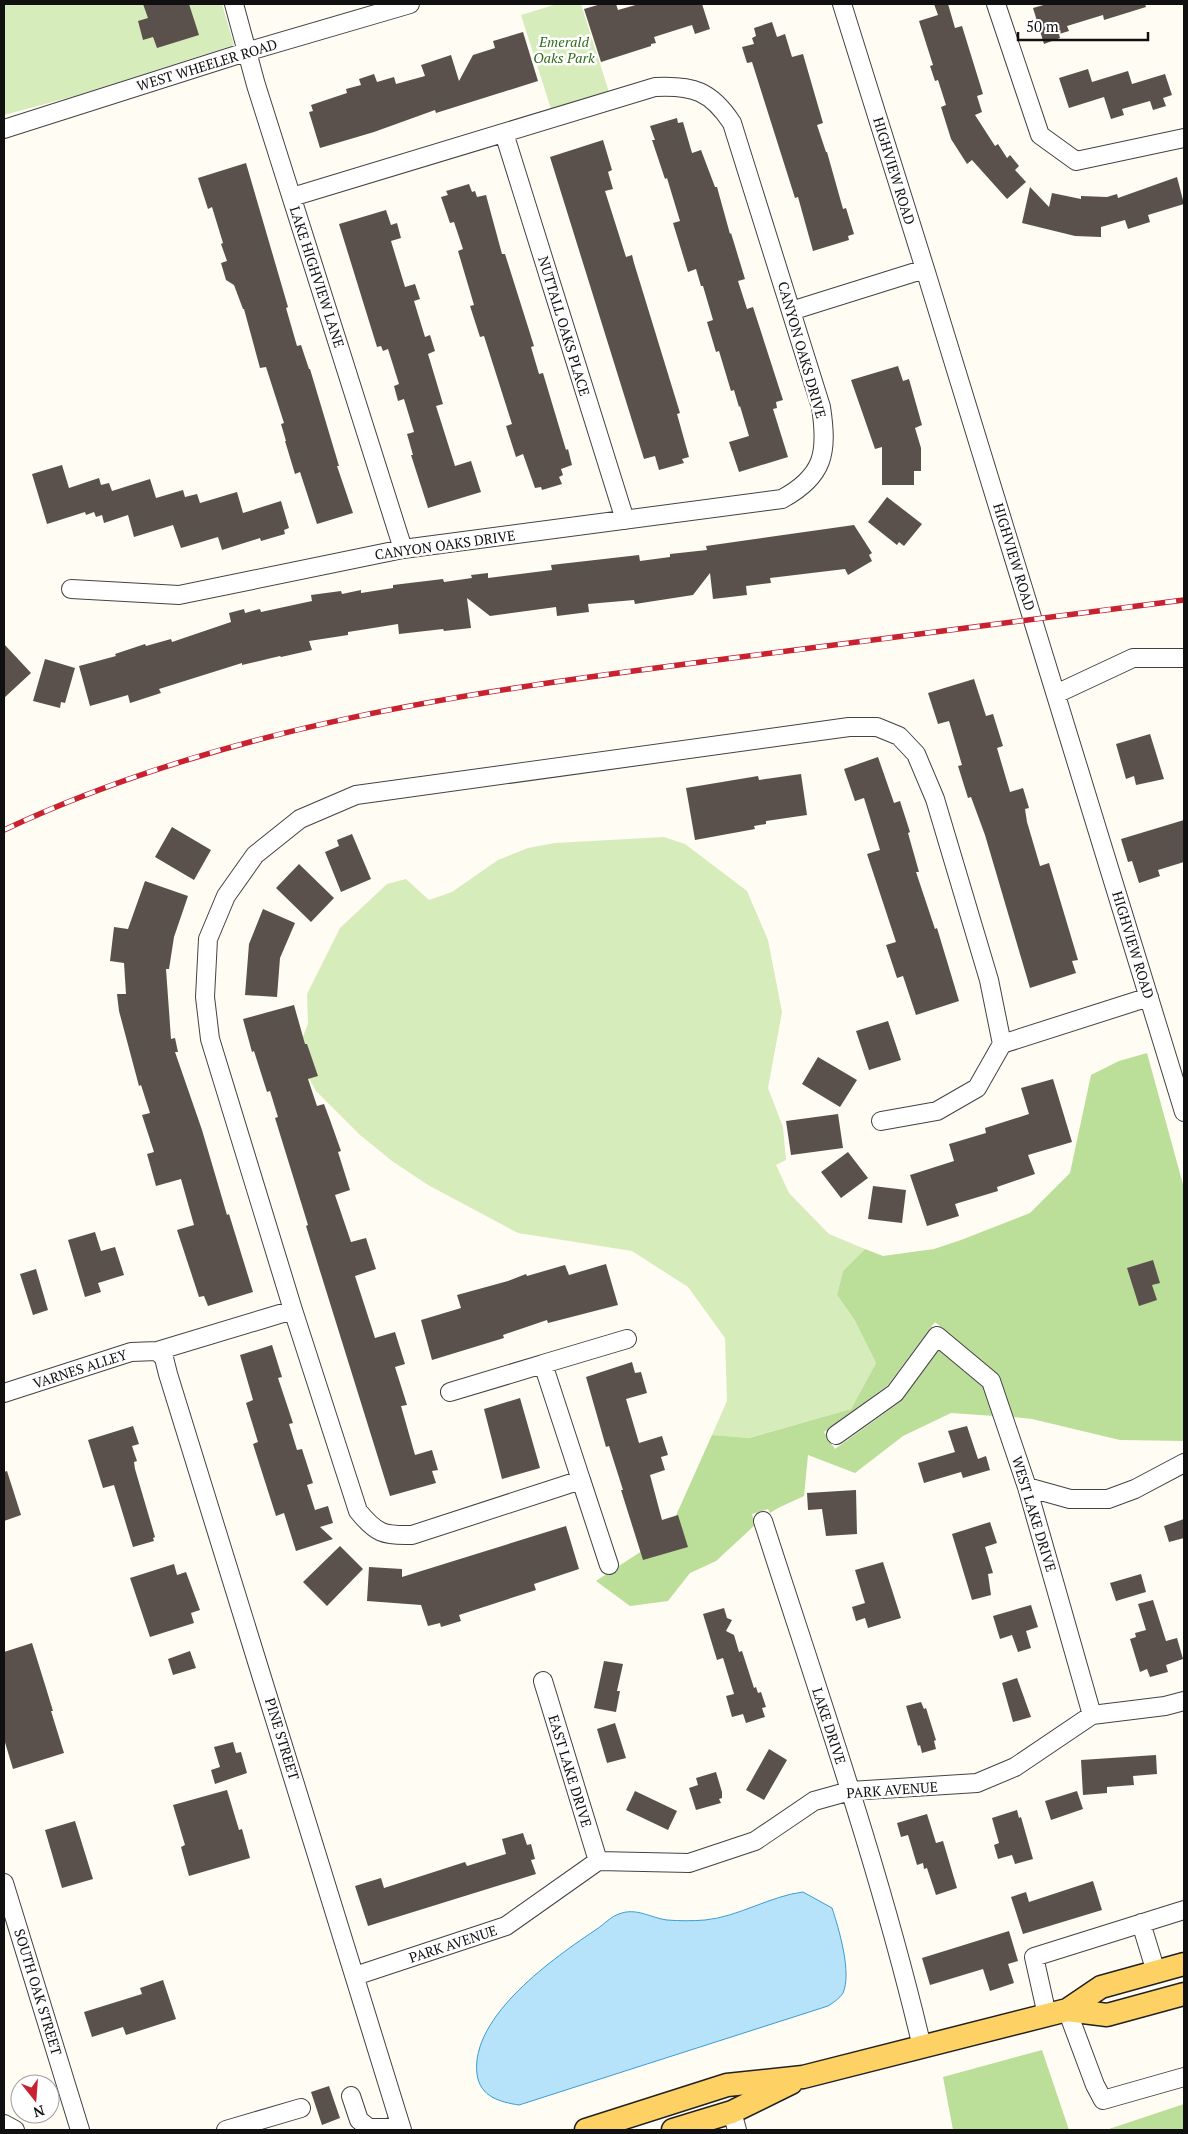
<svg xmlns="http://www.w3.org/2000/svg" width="1188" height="2134" viewBox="0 0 1188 2134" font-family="'PT Serif',serif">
  <rect width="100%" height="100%" fill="#fffcf4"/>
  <path fill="#d7ecbb" d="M4,4H222L234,45L75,96L4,115Z
    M557,4H581L609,92L551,109L521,15Z
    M664,837L685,844L747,891L768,940L782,1012L768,1088L783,1127L786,1160L776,1165L789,1193L829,1234L865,1249L843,1271L837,1295L854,1319L876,1363L851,1409L748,1438L712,1435L727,1401L725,1338L688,1287L632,1251L518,1233L428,1185L392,1161L360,1135L316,1091L299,1060L301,1041L308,1024L307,994L340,928L387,884L406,879L429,900L452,892L498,860L528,848L555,843Z"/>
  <path fill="#bbde99" d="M1147,1053L1184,1188V1441L1120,1440L1032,1419L1013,1417L996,1373L935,1322L888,1385L824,1432L835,1449L900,1402L939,1350L983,1387L994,1416L951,1413L903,1436L855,1473L808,1455L804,1496L778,1508L770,1513L768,1509L752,1514L755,1525L716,1561L690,1573L668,1601L630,1606L596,1581L654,1543L674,1520L712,1435L749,1438L851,1409L876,1363L854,1319L837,1295L843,1271L865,1249L883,1256L934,1249L961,1240L1030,1213L1070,1173L1091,1075L1119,1061Z
    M1042,2050L1069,2130H953L943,2077Z
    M1184,2104V2130H1106Z"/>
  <path fill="#b6e3f9" stroke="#399dd3" d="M803,1892L832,1908C839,1929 852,1973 843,1993C840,1998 833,2003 828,2006L519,2105C500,2102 480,2097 477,2074C470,2016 555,1957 597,1929C604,1924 612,1916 619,1914C636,1907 651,1918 667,1920C679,1921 693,1921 705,1920C738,1917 770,1896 803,1892Z"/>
  <path fill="#5a514c" d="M143,4H189L199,35L157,48L153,37L143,40L138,21L148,18Z
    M601,4H616L618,10L639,4H702L710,29L695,34L692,25L654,37L656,43L651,44V46L601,62L584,9Z
    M934,4H948L955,28L962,26L983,94L977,96L982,112L975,115L995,146L998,144L1007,158L1010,155L1019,166L1015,170L1026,182L1007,199L972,160L967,164L951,139L941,107L946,105L938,80L935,81L930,66L933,65L919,21L938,15Z
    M1047,4H1145L1146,7L1104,20L1103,15L1067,26L1069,31L1059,34L1060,38L1044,44L1033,8Z
    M772,22L777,37L785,34L792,57L803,54L823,123L817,125L826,152H827L843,209L846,208L854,234L848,236L849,240L813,251L798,197L795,198L752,62L747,63L742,47L754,44L752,38L756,36L754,28Z
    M523,32L538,81L436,113L435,110L374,132L320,148L309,112L313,111L311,105L347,93L346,89L361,85L359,79L374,74L377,82L394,77L396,84L425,76L421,65L451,55L459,81L473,55L495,48L493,41Z
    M1088,69L1092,82L1128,71L1132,84L1165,74L1172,95L1163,98L1166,106L1153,110L1150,101L1122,109L1124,115L1111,119L1104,97L1069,108L1059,78Z
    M677,118L678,123L683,122L692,153L701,150L715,187H717L730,234L731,233L745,279L738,281L747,309L753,307L783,400L776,402L777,408L773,409L788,457L739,472L729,442L749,436L740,406L739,407L734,390L731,391L719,351L716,352L707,322L713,320L703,286H701L696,269L688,272L673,223L680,221L667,178L665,179L652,140H655L650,126Z
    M603,140L612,170L608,172L613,189L605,191L626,257L632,255L634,263L680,413L677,414L689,457L682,459L684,463L659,470L655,456L644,459L550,157Z
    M246,163L288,307L286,308L297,346L301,345L309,369H310L339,466H337L353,513L317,524L300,472L295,474L285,441H286L281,424L284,423L266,367L260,368L244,309H243L234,285L226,280L221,263L227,261L221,244L223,243L212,207L208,209L198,178Z
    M1177,177L1184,204L1148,215L1150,222L1128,229L1125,220L1101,227V237L1075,236L1022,223L1030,187L1049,207L1052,193L1081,199V196L1107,197L1117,194L1118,198Z
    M469,184L472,192L475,191L477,197L486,195L502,254H505L534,346L531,347L539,374L543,373L566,450L568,449L572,465L561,469L563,475L559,477L562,484L542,490L541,487L535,488L523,454L516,457L506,426L512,424L484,336L480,337L470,306L474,305L458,251L463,249L454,222L450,223L441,197L448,195L446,191Z
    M386,210L391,225L397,223L401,238L391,241L405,287L415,284L420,299L414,301L425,337L430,335L435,351L428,354L443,404L436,406L455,466L471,461L481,492L428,508L411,455H413L407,434L414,432L404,399L398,401L394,386L399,384L388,349L383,351L381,346L377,347L339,224Z
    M898,366L903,381L909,379L922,425L915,428L921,448V471H914V485H882V447L875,449L851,380Z
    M62,465L69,488L99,478L101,485L109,483L112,491L150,479L156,498L183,490L185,497L197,494L200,503L237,492L243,513L281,501L289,528L284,530L285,534L261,541L260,538L222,550L218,537L181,548L173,525L134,537L128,515L104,523L102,515L96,517L94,512L86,515L85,512L47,524L32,474Z
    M887,497L922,524L904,546L899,542L897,545L868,522Z
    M854,525L872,553L869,555L872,561L848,575L845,569L770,578L771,583L746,586L747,595L713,599L710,573L693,595L635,604L634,600L588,604L589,612L557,616L556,607L490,616L467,598L471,628L444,631L443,629L399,634L398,624L348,632V635L309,641L312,650L281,657L280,656L242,665V663L159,689L161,693L130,703L128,695L90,706L79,666L116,656L115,654L145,644L146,646L171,639L172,642L231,622L229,613L244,609L245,613L260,609L261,612L312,601L311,595L341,591L342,594L361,590V593L393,588V585L443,579L444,582L472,578L471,575L488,573V578L552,570L551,565L639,555L640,561L670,557V554L707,550L706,546Z
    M4,644L31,673L4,698Z
    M45,659L75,668L65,703L61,702L60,708L33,701Z
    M974,679L986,716L993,714L1003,746L997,748L1010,792L1023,788L1029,808L1025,809L1027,822L1040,866L1049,863L1078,960L1072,961L1076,973L1030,988L985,835L971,797L968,798L958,766L962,765L949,721L938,724L928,693Z
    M1150,734L1164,779L1136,785L1134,776L1126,779L1116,744Z
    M878,757L894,803L900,801L910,832L908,833L919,872H916L935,929L937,928L959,1001L916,1015L903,976L897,978L886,945L896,942L867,854L880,850L864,798L855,801L844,769Z
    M801,774L807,815L766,821V824L754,826L755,829L695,840L686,788L758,776L759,780Z
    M1184,820V862L1158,870L1160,876L1139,883L1132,861L1128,862L1121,839Z
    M172,827L211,850L194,880L155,857Z
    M352,834L371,879L341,892L325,852L339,846L337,840Z
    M299,864L334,898L311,922L276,888Z
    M145,881L188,896L174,937L169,969H166L171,1039L175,1038L178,1052H175L202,1130L227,1215L229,1214L253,1292L208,1306L204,1296L199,1297L177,1230L194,1225L181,1179L156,1186L147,1154L154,1152L142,1115L150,1113L141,1085L139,1086L119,1011L117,994H126L124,963L110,961L114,927L128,929Z
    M263,909L295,923L280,958L277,997L245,995L249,944Z
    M294,1005L305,1044H307L318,1076L308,1079L317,1106L324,1104L330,1120L341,1151L338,1152L350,1190L335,1195L351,1242L366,1238L376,1269L355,1276L375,1338L395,1332L405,1364L395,1367L407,1405L401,1406L415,1455L432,1450L438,1470L432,1471L436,1483L390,1496L306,1226L308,1225L275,1118L278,1117L270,1091L267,1092L254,1051L252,1052L243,1019Z
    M888,1021L901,1060L869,1070L856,1031Z
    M818,1057L857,1080L840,1107L802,1084Z
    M1053,1079L1072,1142L1028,1155L1035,1174L997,1187L998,1191L955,1204L959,1216L927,1226L910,1175L954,1161L949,1144L986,1133L985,1128L1029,1114L1021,1088Z
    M838,1114L843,1148L791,1155L786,1121Z
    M848,1152L868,1178L841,1198L821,1172Z
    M873,1186L906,1190L902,1223L868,1219Z
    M95,1232L101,1251L115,1247L124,1275L98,1283L101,1292L85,1297L68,1240Z
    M1153,1260L1160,1283L1152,1285L1157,1300L1139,1306L1127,1268Z
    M606,1264L618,1305L548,1323L547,1320L503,1335L504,1338L432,1360L421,1320L461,1308L457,1295L508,1281L526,1274L527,1276L565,1265L569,1275Z
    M36,1269L48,1310L33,1315L20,1274Z
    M272,1345L282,1377L278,1378L293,1423L289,1424L297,1450L302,1449L313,1483L307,1485L315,1510L328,1506L333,1523L320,1527L333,1539L296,1551L284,1513L276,1516L253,1444L258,1442L246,1403L253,1400L240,1355Z
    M632,1362L635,1373L641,1372L647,1393L626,1399L639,1443L662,1436L668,1455L661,1457L665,1470L650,1475L662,1520L678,1515L688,1547L643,1560L621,1490H623L609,1446L606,1447L586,1377Z
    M520,1398L540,1468L502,1479L484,1409Z
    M133,1426L139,1444L132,1446L137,1461L134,1462L135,1469L155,1537L153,1538L154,1541L133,1547L114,1485L103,1488L88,1440Z
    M967,1426L978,1459L986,1456L990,1470L963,1478L961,1472L924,1483L918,1463L955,1452L948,1431Z
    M7,1471L21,1515L4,1521V1472Z
    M856,1490L857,1534L826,1536L822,1509L808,1510L807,1493Z
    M1184,1519V1538L1169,1542L1164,1526Z
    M990,1522L997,1543L985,1547L993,1573L988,1574L991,1595L972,1600L952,1534Z
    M566,1526L579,1569L534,1584L536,1590L459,1615L461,1621L441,1627L440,1623L428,1626L421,1605L367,1601L369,1567L402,1569V1577Z
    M340,1546L363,1569L327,1606L303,1582Z
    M883,1562L901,1618L868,1628L865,1618L856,1621L852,1607L865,1603L855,1570Z
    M174,1564L177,1575L186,1572L200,1610L191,1613L194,1623L150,1637L130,1578Z
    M1141,1574L1146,1592L1116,1601L1110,1583Z
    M1153,1600L1166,1641L1177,1638L1183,1659L1166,1665L1168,1672L1150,1677L1147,1669L1140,1672L1130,1639L1136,1637L1135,1633L1146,1630L1138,1604Z
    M1031,1605L1038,1627L1026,1631L1031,1648L1018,1652L1012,1635L1000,1639L993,1616Z
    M724,1608L727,1618L732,1620L726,1631L734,1635L739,1652L742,1651L754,1688L756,1687L758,1693L761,1692L766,1707L762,1708L765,1717L746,1723L743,1714L732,1717L726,1696L734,1694L723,1658L717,1660L703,1614Z
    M32,1643L46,1688L53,1711H51L64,1753L13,1769L4,1739V1652Z
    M190,1651L196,1668L173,1675L168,1659Z
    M604,1661L623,1664L617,1691H620L616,1712L594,1708Z
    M1017,1678L1031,1717L1013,1722L1002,1683Z
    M921,1702L924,1709L926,1708L936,1740L934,1741L936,1749L922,1753L920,1745L918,1746L906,1706Z
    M615,1723L626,1758L607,1763L597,1729Z
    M233,1742L236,1753L241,1752L247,1773L215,1784L211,1770L220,1767L214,1747Z
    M769,1749L787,1760L764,1800L746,1790Z
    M1156,1755L1157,1774L1133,1776L1134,1785L1107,1787V1793L1083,1795L1081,1760Z
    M716,1772L722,1792V1798L719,1799L721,1803L696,1810L689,1788L698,1785L696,1778Z
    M227,1790L239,1830L242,1829L250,1858L189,1876L181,1847L185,1845L173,1805Z
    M635,1791L677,1811L668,1830L626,1810Z
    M1077,1791L1083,1809L1051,1820L1045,1801Z
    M1017,1810L1019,1818L1021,1817L1033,1859L1015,1864L1012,1855L998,1859L994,1845L999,1843L992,1818Z
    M927,1814L936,1843L943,1841L957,1888L936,1895L927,1868L924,1869L923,1863L917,1865L908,1835L901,1837L897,1823Z
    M75,1821L93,1879L62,1888L45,1830Z
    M523,1833L527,1845L531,1844L535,1859L531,1860L536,1874L368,1926L355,1886L381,1878L384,1888L465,1862L467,1866L506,1854L502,1839Z
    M1093,1881L1102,1910L1023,1934L1011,1897L1026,1892L1029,1902Z
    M1009,1931L1018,1961L1008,1964L1014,1983L990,1991L983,1969L930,1985L922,1958Z
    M163,1980L176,2019L126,2035L123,2027L92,2037L84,2012L142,1994L140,1988Z
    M329,2086L340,2118L322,2125L311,2092Z"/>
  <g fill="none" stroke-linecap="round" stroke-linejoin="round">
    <defs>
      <path id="minor" d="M234,4L256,85L403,549
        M842,4L925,269L1184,1112
        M996,4L1040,135L1076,161L1184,138
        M4,129L246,52L410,4
        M504,133L625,520
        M791,311L925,269
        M71,589L179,595L403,549L782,499C824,476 828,453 821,407L732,123C711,91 693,85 655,87L292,197
        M1056,694L1133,658H1184
        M881,1121L937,1111L977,1088L1002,1044L1149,997
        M157,1351L164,1358L168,1374L402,2130
        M543,1364L627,1339
        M450,1392L543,1364L581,1480L412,1535C383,1536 376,1533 358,1511L293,1310L210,1039L205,997L208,939L226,896L255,855L300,819L356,795L849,727H877L899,736L916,754L935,799L989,980L1002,1044
        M4,1393L131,1352L157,1351L293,1310
        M836,1435L895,1393L937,1336L991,1381L1027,1487L1092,1715
        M581,1480L609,1565
        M1027,1487L1070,1499H1108L1135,1489L1184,1463
        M763,1521C819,1695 880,1869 922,2047
        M543,1681L598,1861
        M4,1883L80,2130
        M1141,1923L1156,1972
        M355,1976L506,1926L598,1861L689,1863L755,1841L814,1801L850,1791L977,1783L1015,1767L1092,1715L1165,1706L1184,1701
        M1067,2010L1095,2085L1103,2100L1184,2077
        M1047,2015L1034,1957L1184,1910
        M351,2096L359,2120L369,2128H387L400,2124
        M732,2112L737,2130
        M4,2124L15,2130
        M226,2130L301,2108"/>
      <path id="major" d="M1067,2010L1107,2015L1184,1994
        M586,2130L727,2085L803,2077L1067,2010L1101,1987L1184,1964
        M673,2130L732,2112L791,2083"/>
    </defs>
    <use href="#minor" stroke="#434343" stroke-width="20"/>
    <use href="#major" stroke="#212121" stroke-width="25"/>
    <use href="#minor" stroke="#fff" stroke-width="18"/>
    <use href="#major" stroke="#fed165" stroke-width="22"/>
    <defs>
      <path id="rail" d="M4,830C224,726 470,692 709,661C867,641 1026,620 1184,600"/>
    </defs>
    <use href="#rail" stroke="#c82130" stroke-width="5.5"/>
    <use href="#rail" stroke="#fff" stroke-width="4" stroke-dasharray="11" stroke-linecap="butt"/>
  </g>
  <g text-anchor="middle" stroke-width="5" stroke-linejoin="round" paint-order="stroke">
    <g font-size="14" font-style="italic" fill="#316d1c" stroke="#fff">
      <text x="564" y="47">Emerald<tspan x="564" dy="16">Oaks Park</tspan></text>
    </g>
    <g font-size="14" fill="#101010" stroke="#fff">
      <text transform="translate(207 65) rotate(-17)" y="5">WEST WHEELER ROAD</text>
      <text transform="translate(894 171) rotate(73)" y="5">HIGHVIEW ROAD</text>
      <text transform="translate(317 277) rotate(72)" y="5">LAKE HIGHVIEW LANE</text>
      <text transform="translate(564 326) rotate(73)" y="5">NUTTALL OAKS PLACE</text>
      <text transform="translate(802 350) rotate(74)" y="5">CANYON OAKS DRIVE</text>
      <text transform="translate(445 545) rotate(-8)" y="5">CANYON OAKS DRIVE</text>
      <text transform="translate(1014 557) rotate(73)" y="5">HIGHVIEW ROAD</text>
      <text transform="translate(1133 945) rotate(73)" y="5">HIGHVIEW ROAD</text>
      <text transform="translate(80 1369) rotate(-18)" y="5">VARNES ALLEY</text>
      <text transform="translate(1034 1514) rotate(73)" y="5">WEST LAKE DRIVE</text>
      <text transform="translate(829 1726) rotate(72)" y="5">LAKE DRIVE</text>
      <text transform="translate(282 1739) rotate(73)" y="5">PINE STREET</text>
      <text transform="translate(570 1771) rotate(73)" y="5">EAST LAKE DRIVE</text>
      <text transform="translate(892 1790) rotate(-4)" y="5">PARK AVENUE</text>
      <text transform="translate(453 1944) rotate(-18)" y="5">PARK AVENUE</text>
      <text transform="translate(38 1992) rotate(73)" y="5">SOUTH OAK STREET</text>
    </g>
  </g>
  <rect width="1188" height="2134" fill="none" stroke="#101010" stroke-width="10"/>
  <g transform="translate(35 2099) rotate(163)"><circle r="24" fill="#ffffff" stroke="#9f9f9f"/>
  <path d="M0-4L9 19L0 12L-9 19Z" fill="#c82130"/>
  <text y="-8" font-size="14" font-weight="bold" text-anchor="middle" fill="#101010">N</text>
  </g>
  <path d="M1018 32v8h130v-8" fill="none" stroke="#101010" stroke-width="2.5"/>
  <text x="1026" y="32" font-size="15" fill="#101010" stroke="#ffffff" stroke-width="4" paint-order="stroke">50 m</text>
</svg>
